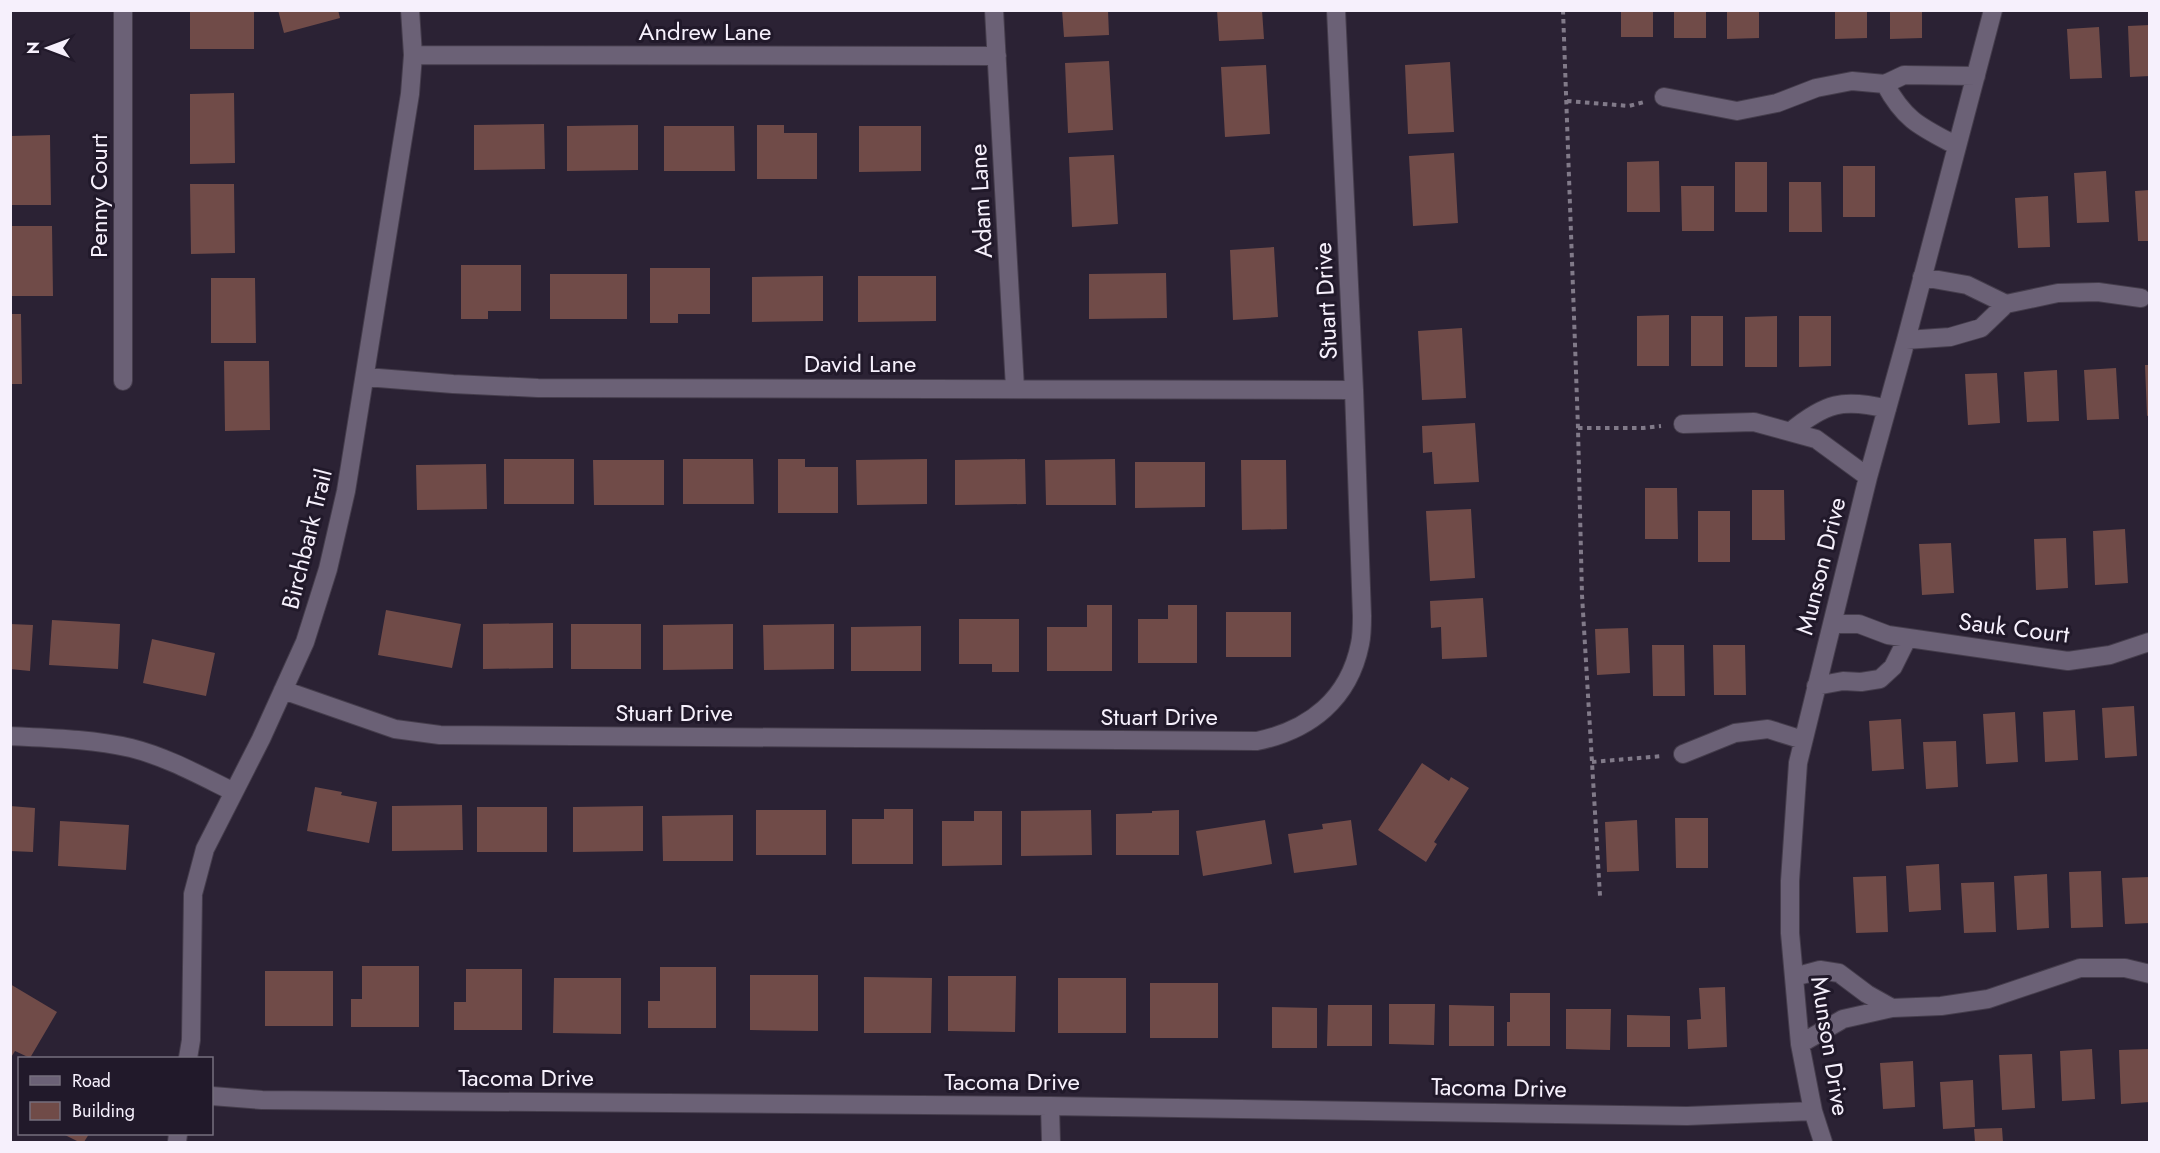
<svg xmlns="http://www.w3.org/2000/svg" width="2160" height="1153" viewBox="0 0 2160 1153" font-family="Jost,sans-serif">
  <rect width="100%" height="100%" fill="#2b2234"/>
  <path fill="#704b48" d="M190,10H254V49H190Z
    M278,10H338L340,18L284,33Z
    M1062,10H1108L1109,35L1064,37Z
    M1217,10H1262L1264,39L1219,41Z
    M1621,10H1653V37H1621Z
    M1674,10H1706V38H1674Z
    M1727,10H1759V38L1727,39Z
    M1835,10H1867V38L1835,39Z
    M1890,10H1922V38L1890,39Z
    M2150,25V76L2130,77L2128,26Z
    M2099,27L2102,78L2070,79L2067,29Z
    M1109,61L1113,130L1068,133L1065,63Z
    M1450,62L1454,132L1408,134L1405,65Z
    M1266,65L1270,134L1225,137L1221,67Z
    M234,93L235,163L190,164V94Z
    M544,124L545,169L474,170V125Z
    M638,125V170L567,171V126Z
    M757,125H784V133H817V179H757Z
    M664,126H734L735,171H664Z
    M859,126H921V171L859,172Z
    M50,135L51,205H10V136Z
    M1454,153L1458,223L1413,226L1409,156Z
    M1114,155L1118,224L1072,227L1069,157Z
    M1659,161L1660,212H1627V162Z
    M1735,162H1767V212H1735Z
    M1843,166H1875V217H1843Z
    M2106,171L2109,222L2077,223L2074,173Z
    M1789,182H1821L1822,232H1789Z
    M190,184H234L235,253L191,254Z
    M1681,186H1714V231H1682Z
    M2150,190V241H2138L2135,191Z
    M2048,196L2050,247L2018,248L2015,198Z
    M10,226H52L53,296H10Z
    M1274,247L1278,317L1233,320L1230,250Z
    M461,265H521V311H488V319H461Z
    M650,268H710V314H678V323H650Z
    M1166,273L1167,318L1089,319V274Z
    M550,274H627V319H550Z
    M823,276V321L752,322V277Z
    M858,276H936V321L858,322Z
    M211,278H255L256,343H211Z
    M10,314H21L22,384H10Z
    M1669,315V366H1637V316Z
    M1691,316H1723V366H1691Z
    M1777,316V367H1745V317Z
    M1799,316H1831V366L1799,367Z
    M1462,328L1466,398L1422,400L1418,331Z
    M224,361H269L270,430L225,431Z
    M2145,365H2150V415L2147,416Z
    M2116,368L2119,419L2087,420L2084,370Z
    M2057,370L2059,421L2027,422L2024,372Z
    M1997,373L2000,423L1968,425L1965,374Z
    M1475,423L1479,482L1434,484L1432,452L1423,453L1422,426Z
    M504,459H574V504H504Z
    M683,459H753L754,504H683Z
    M778,459H805V467H838V513H778Z
    M927,459V504L857,505L856,460Z
    M1025,459L1026,504L955,505V460Z
    M1115,459L1116,505H1046L1045,460Z
    M593,460H664V505H594Z
    M1241,460H1286L1287,529L1242,530Z
    M1135,462H1205V507L1135,508Z
    M486,464L487,509L417,510L416,465Z
    M1645,488H1677L1678,539H1645Z
    M1752,490H1784L1785,540H1752Z
    M1471,509L1475,578L1430,581L1426,511Z
    M1698,511H1730V562H1698Z
    M2125,529L2128,583L2095,585L2093,531Z
    M2066,538L2068,588L2036,590L2034,539Z
    M1951,543L1954,593L1922,595L1919,544Z
    M1483,598L1487,657L1442,659L1441,627L1431,628L1430,601Z
    M1087,605H1112V671H1047V627H1087Z
    M1168,605H1197V663H1138V619H1168Z
    M386,610L461,624L452,668L378,655Z
    M1226,612H1291V657H1226Z
    M959,619H1019V672H992V664H959Z
    M52,620L120,624L118,669L49,665Z
    M553,623V668L483,669V624Z
    M10,624L33,625L30,671L10,669Z
    M571,624H641V669H571Z
    M733,624V669L663,670V625Z
    M834,624V669L764,670L763,625Z
    M921,626V671H851V627Z
    M1628,628L1630,673L1597,675L1595,629Z
    M152,639L215,653L206,696L143,683Z
    M1652,645H1684L1685,696H1653Z
    M1713,645H1745L1746,695H1714Z
    M2134,706L2137,756L2105,758L2102,708Z
    M2075,710L2078,760L2045,762L2043,712Z
    M2015,712L2018,762L1986,764L1983,714Z
    M1901,719L1904,769L1872,771L1869,721Z
    M1956,741L1958,787L1926,789L1923,742Z
    M1422,763L1449,781L1451,777L1469,788L1434,842L1437,844L1426,862L1378,830Z
    M315,787L342,792L341,795L377,802L369,843L307,831Z
    M462,805L463,850L392,851V806Z
    M10,806L35,808L33,852L10,851Z
    M643,806V851L573,852V807Z
    M477,807H547V852H477Z
    M884,809H913V864H852V819H884Z
    M756,810H826V855H756Z
    M1091,810L1092,855L1021,856V811Z
    M1179,810V855H1116V814L1152,813V811Z
    M974,811H1002V865L942,866V821H974Z
    M733,815V861H663L662,816Z
    M1675,818H1708V868H1676Z
    M1265,820L1272,864L1203,876L1196,831Z
    M1351,820L1357,865L1294,873L1288,834L1323,829L1322,824Z
    M1637,820L1639,871L1607,872L1605,822Z
    M60,821L129,825L126,870L58,866Z
    M1939,864L1941,910L1909,912L1906,866Z
    M2101,871L2103,927L2071,928L2069,872Z
    M2047,874L2049,928L2017,930L2014,876Z
    M1886,876L1888,932L1856,933L1853,877Z
    M2150,877V923L2125,924L2122,878Z
    M1994,882L1996,932L1964,933L1961,883Z
    M362,966H419V1027H351V999H362Z
    M660,967H716V1028H648V1001H660Z
    M466,969H522V1030H454V1002H466Z
    M265,971H333V1026H265Z
    M750,975H818V1031L750,1030Z
    M948,976H1016L1015,1032L948,1031Z
    M864,977L932,978L931,1033H864Z
    M554,978H621V1034L553,1033Z
    M1058,978H1126V1033H1058Z
    M1150,983H1218V1038H1150Z
    M10,984L57,1012L30,1058L15,1051L10,1059Z
    M1725,987L1727,1047L1688,1049L1687,1020L1701,1019L1699,988Z
    M1510,993H1550V1046H1507V1022H1510Z
    M1389,1004H1435L1434,1045L1389,1044Z
    M1328,1005H1372V1046H1327Z
    M1449,1005L1494,1006V1046H1449Z
    M1272,1007L1317,1008V1048H1272Z
    M1566,1009H1611L1610,1050L1566,1049Z
    M1627,1015L1670,1016V1047H1627Z
    M2092,1049L2095,1099L2062,1101L2060,1051Z
    M2150,1049V1102L2121,1104L2119,1050Z
    M2032,1054L2035,1108L2002,1110L1999,1055Z
    M1913,1061L1915,1107L1883,1109L1880,1063Z
    M1973,1080L1975,1127L1943,1129L1940,1082Z
    M2002,1128L2003,1142H1975L1974,1129Z
    M63,1134H89L84,1142H79Z"/>
  <g fill="none" stroke-linecap="round" stroke-linejoin="round">
    <defs>
      <path id="street" d="M123,10V381
        M994,10L1015,388
        M413,55L997,56
        M1885,84L1904,75L1976,76
        M1664,97L1737,111L1777,103L1816,88L1852,81L1885,84C1905,121 1921,127 1957,146
        M1922,277L1967,285L2006,304
        M1906,340L1950,337L1981,328L2006,304L2058,293L2098,292L2141,298
        M366,377L453,384L538,388L1354,390
        M1683,424L1754,422L1816,439L1868,477
        M1790,432C1825,403 1843,398 1887,409
        M1832,624H1859L1888,635L2068,661L2110,655L2149,642
        M1816,686L1843,681L1861,682L1880,679L1893,667L1907,639
        M283,690L395,729L440,735L1257,741C1310,730 1349,699 1360,644C1362,635 1362,625 1362,616L1354,390L1336,10
        M10,736C50,738 92,739 131,748C167,757 201,776 234,792
        M1683,754L1735,733L1768,729L1803,740
        M1794,977L1820,970L1839,973L1867,994L1892,1008
        M1800,1044L1843,1019L1892,1008L1941,1006L1988,999L2080,968H2125L2150,974
        M188,1058L191,1040L193,894L205,849L261,739L305,642L328,569L346,491L410,94L413,55L410,10
        M212,1096L262,1100L1050,1106L1687,1116L1813,1111
        M1050,1106L1051,1142
        M177,1142L178,1134
        M1823,1142L1813,1111L1800,1044L1790,933V881L1798,763L1868,477L1906,340L1993,10"/>
    </defs>
    <use href="#street" stroke="#453d4c" stroke-width="20"/>
    <path stroke="#817a89" stroke-width="4" stroke-dasharray="4.5 4.5" stroke-linecap="butt" d="M1563,10L1578,428L1582,595L1600,896
      M1567,101L1629,106L1644,102
      M1578,428H1643L1661,426
      M1592,762L1663,756"/>
    <use href="#street" stroke="#6b6176" stroke-width="18"/>
  </g>
  <g text-anchor="middle" stroke-width="6" stroke-linejoin="round" paint-order="stroke">
    <g font-size="24" fill="#f6f0fc" stroke="#21192a">
      <text x="705" y="40">Andrew Lane</text>
      <text transform="translate(99 196) rotate(-90)" y="8">Penny Court</text>
      <text transform="translate(981 201) rotate(-93)" y="8">Adam Lane</text>
      <text transform="translate(1326 301) rotate(-93)" y="8">Stuart Drive</text>
      <text x="860" y="372">David Lane</text>
      <text transform="translate(307 539) rotate(-76)" y="8">Birchbark Trail</text>
      <text transform="translate(1821 566) rotate(-76)" y="8">Munson Drive</text>
      <text transform="translate(2014 628) rotate(7)" y="8">Sauk Court</text>
      <text x="674" y="721">Stuart Drive</text>
      <text x="1159" y="725">Stuart Drive</text>
      <text transform="translate(1830 1046) rotate(81)" y="8">Munson Drive</text>
      <text x="526" y="1086">Tacoma Drive</text>
      <text x="1012" y="1090">Tacoma Drive</text>
      <text transform="translate(1499 1088) rotate(1)" y="8">Tacoma Drive</text>
    </g>
  </g>
  <rect width="2160" height="1153" fill="none" stroke="#f6f0fc" stroke-width="24"/>
  <rect x="18" y="1057" width="195" height="78" fill="#21192a" stroke="#766f7e" stroke-width="1.5"/>
  <rect x="30" y="1076" width="30" height="9" fill="#6b6176" stroke="#766f7e" stroke-width="1.5"/>
  <text x="72" y="1087" font-size="18" fill="#f6f0fc">Road</text>
  <rect x="30" y="1102" width="30" height="18" fill="#704b48" stroke="#766f7e" stroke-width="1.5"/>
  <text x="72" y="1117" font-size="18" fill="#f6f0fc">Building</text>
  <g transform="translate(48 48) rotate(270)" stroke="#21192a" stroke-width="4.5" paint-order="stroke">
  <path d="M0-4.5L10 22L0 15L-10 22Z" fill="#f6f0fc"/>
  <text y="-9" font-size="16" font-weight="bold" text-anchor="middle" fill="#f6f0fc">N</text>
  </g>
</svg>
